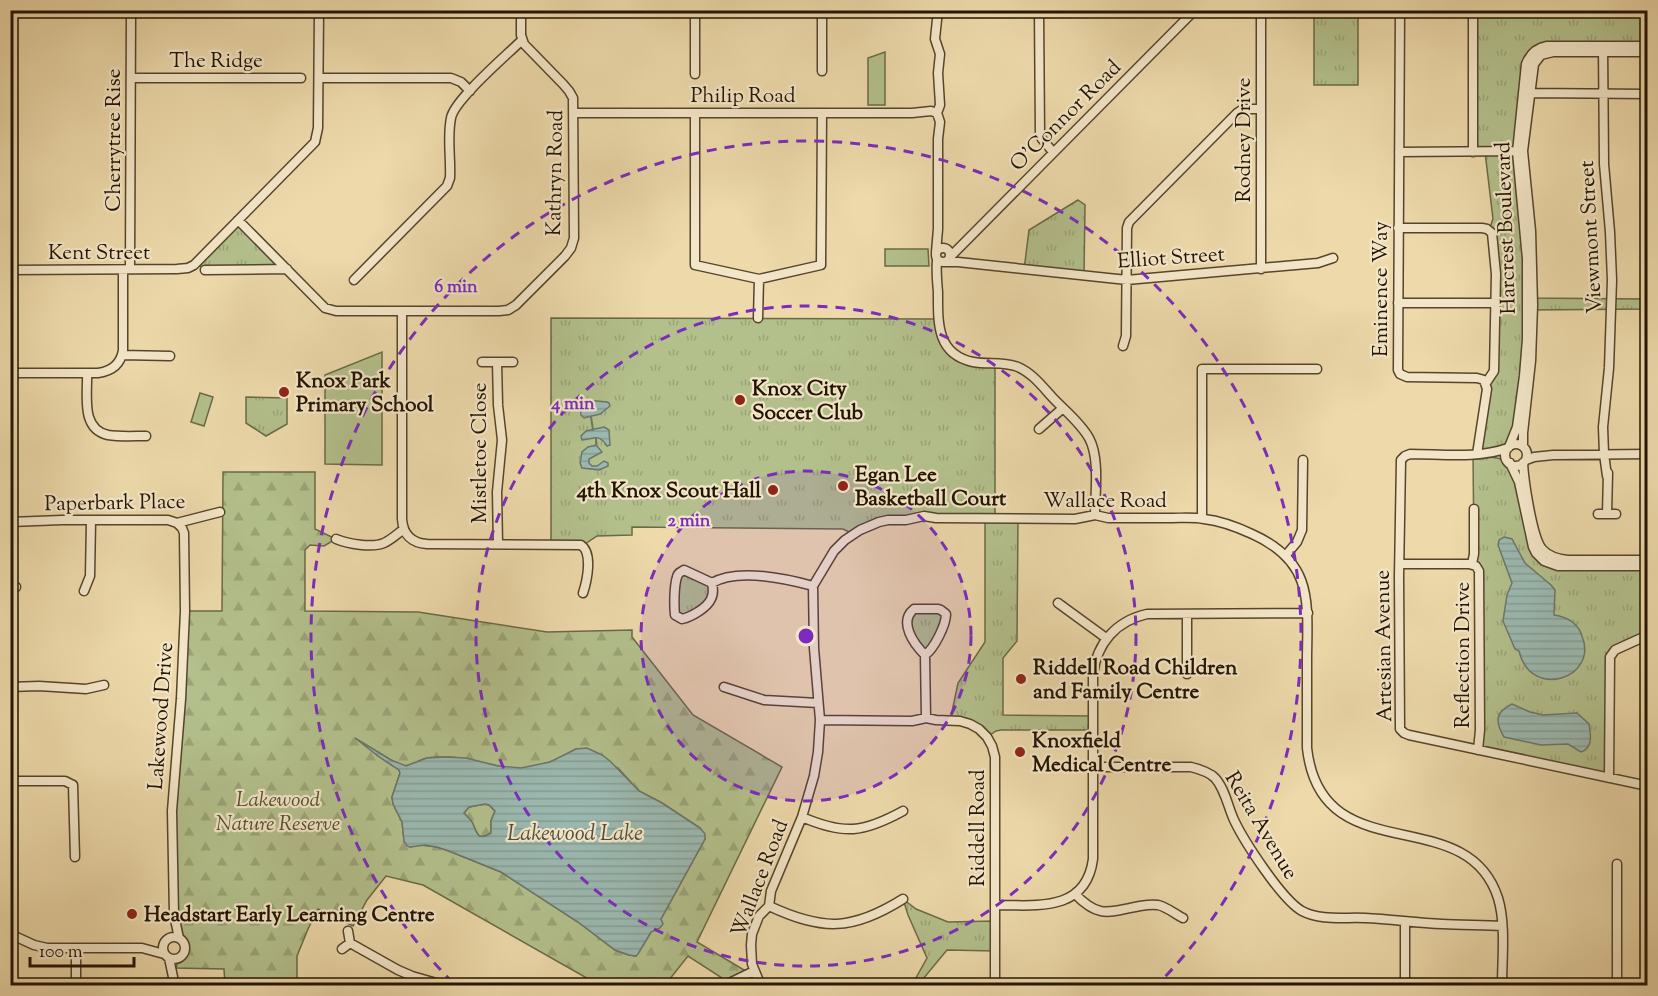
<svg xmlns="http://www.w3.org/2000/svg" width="1658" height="996" viewBox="0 0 1658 996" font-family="'Sorts Mill Goudy',serif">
  <defs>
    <pattern id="forest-firs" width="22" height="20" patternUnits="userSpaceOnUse" patternTransform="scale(1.5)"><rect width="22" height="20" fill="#b3c08c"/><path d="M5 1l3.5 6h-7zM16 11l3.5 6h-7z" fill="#9aa477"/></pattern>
    <pattern id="park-tufts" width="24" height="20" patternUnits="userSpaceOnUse" patternTransform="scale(1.5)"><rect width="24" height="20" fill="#b3c08c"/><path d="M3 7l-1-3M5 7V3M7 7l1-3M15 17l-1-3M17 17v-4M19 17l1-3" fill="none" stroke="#9aa477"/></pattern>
    <pattern id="water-rules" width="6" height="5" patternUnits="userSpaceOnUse" patternTransform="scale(1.5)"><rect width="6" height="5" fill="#9bb9b1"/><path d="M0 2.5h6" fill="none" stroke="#859e96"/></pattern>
  </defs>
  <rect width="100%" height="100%" fill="#edd9aa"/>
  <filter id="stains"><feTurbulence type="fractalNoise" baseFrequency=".00333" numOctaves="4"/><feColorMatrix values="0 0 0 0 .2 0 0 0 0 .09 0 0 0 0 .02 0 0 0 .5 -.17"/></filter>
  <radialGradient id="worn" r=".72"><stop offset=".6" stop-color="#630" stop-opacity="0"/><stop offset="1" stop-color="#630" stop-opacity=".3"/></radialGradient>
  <path fill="#b3c08c" stroke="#6a6a46" stroke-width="1.5" d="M885,52V105H868V58Z
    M885,249H928L929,266H885Z
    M382,352V465L325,464V375Z
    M200,393L213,397L204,426L191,422Z"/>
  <path fill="url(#forest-firs)" stroke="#6a6a46" stroke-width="1.5" fill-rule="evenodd" d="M223,472H315V529L336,539L324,546L310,545L305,550V611L418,612L547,632L632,630V637L693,715L782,767L697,942L749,973L728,982L688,956L665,985H599L423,885L386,876L367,900L353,926L318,909L308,929L297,956V985H225L224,969L176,968C177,965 177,962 179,959C183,950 187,947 179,938L172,840L185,611H222ZM361,742L401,766C410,767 418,760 427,758C433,757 440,757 446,757C468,757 488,765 510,768C533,770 557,761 576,749L618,768L639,791L662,803L700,828L705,839L661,919L662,924L651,932L636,956L629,955L615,950L578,922L501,872L449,851L437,847L420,845L410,847L404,841L402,822L393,804L392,797L400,773L399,770L378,756Z
    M485,804L489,805L495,811L491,821V833C478,841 478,835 473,824C472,820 467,817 464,813L469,807Z"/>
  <path fill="url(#park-tufts)" stroke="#6a6a46" stroke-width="1.5" d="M1261,11H1358V85H1314V16H1261Z
    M1473,11H1647V46H1547L1526,64L1528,298L1647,299V309L1528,310L1522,389L1509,447L1480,455L1507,460L1510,463L1536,553L1647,566V635L1611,654L1609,778L1478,750L1480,574L1474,554L1473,454L1491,376L1496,274L1489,230L1493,219L1485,152H1473Z
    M1078,200L1085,205L1084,276L1024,270L1029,230Z
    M238,220L287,269L205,270L196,262Z
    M551,318L938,319L954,354L995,363V518H1018L1017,641L1003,658V715L1093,716V730H1001L996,731L987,737L982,731L950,721L958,683L985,642V518L895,519L853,534L843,529L632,527V535L597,536L582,546L551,545Z
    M246,397L287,398V424L266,436L246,423Z
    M679,573L709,581L713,594L687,618L674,613Z
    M911,610L946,614L928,653L908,629Z
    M903,899L916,909L948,922L995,921V951L947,950L918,985H912L927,958L908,915Z"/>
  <path fill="url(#water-rules)" stroke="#6b776b" stroke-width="1.5" fill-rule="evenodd" d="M586,400L607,402L609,403L610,406L600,414L584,418L581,415L580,406Z
    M604,427L609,430L610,445L607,446C599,433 594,439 582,440L581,436L586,431Z
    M596,445L602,452L589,459V463L592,466H597L604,461L608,463V466L599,470L582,468L580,463L582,452L588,447Z
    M1504,537L1512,539L1525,563L1551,585L1555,590L1554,615C1567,617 1578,623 1582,636C1599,678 1531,701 1519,651L1515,649L1503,621L1507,595L1512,583L1498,545L1499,540Z
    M1512,704L1530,712L1543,715L1577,713L1589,724C1591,735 1593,748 1581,752L1568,744L1541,745L1504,737C1495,722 1495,712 1512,704Z
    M355,738L391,760L406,766L427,758L446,757L466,758L498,766L521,768L550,762L576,749L587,748L602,755L610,761L639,791L662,803L700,828L705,834V839L661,919L663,924L660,928L651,932L638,954L636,956L629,955L615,950L578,922L501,872L449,851L437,847L425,845L410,847L407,846L404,841L402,822L393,804L392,797L400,773L399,770L378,756ZM485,804L489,805L495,811L491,821V833C478,841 477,834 473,824C472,820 467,817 464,813L469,807Z"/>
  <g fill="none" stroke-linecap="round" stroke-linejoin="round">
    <path stroke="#6b776b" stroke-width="2" d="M591,417L593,430
      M596,445V438"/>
    <defs>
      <path id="minor" d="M1039,10L1040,135L1042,139L1053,152
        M1261,10V269
        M1400,10L1398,370L1400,374L1407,377L1477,378L1484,380L1487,389L1477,454
        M1473,10V152
        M1603,46L1604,164L1610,232L1612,280L1609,368L1603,427L1604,454L1607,476
        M822,71V10
        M695,74V10
        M131,78H301
        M319,78H451L461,82L470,91
        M1529,93L1648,94
        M574,113H912L931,111L937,113
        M695,113V265L759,279L821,265L822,114
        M1399,152L1521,151
        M238,220L325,308L336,311H499L508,310L516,305L565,256L571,248L574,238L573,98L569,91L563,84L524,44L521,35V10
        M1398,228H1482L1487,229L1492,233L1496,274L1494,371L1486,383
        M936 255a7 7 0 1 1 14 0a7 7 0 1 1-14 0Z
        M936,252L938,229V139L940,122L937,113L940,105L938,73L940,54L935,39L938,10
        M950,257L1195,10
        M937,260C936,271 937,281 938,292C938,322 936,354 973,362C988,365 1003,361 1018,367C1032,373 1042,386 1052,397C1064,410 1080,422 1089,438C1100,458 1095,492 1095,515
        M945,262H958L1127,280L1318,263L1333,258
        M130,269L131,10
        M10,270L177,269L188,268L194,265L315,142L318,128L319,10
        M205,270L287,269
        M354,280L447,186L450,178C451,158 447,137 451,118C454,100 507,55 522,40
        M1398,303H1496
        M402,311V519C403,534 411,543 427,544L581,545C593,553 587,581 583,593
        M758,318L759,279
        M1123,346L1126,336L1127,228L1129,222L1237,113L1243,109H1261
        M122,355L170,356
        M482,362H513
        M497,362L498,405L502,440L497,492L498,544
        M10,373H98C112,371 121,364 123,350V270
        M87,373C88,394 80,429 108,435C120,437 134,436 146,436
        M1039,429L1063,408
        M1505 455a11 11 0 1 1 22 0a11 11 0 1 1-22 0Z
        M1523,446V433L1531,361L1533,305L1531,231L1523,151L1534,64L1541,55L1553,52H1648
        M1509,447L1517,427L1524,376L1527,339V259L1517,152L1526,64C1530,54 1536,48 1547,46H1648
        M1508,448C1477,459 1442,454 1410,454L1405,456L1401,460L1399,577L1400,729L1404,733L1409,735L1648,786
        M1526,460L1534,457L1553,455L1648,454
        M1510,463L1519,482L1533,547L1536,553L1544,561L1558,566H1648
        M1523,463C1524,480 1532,537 1542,549C1549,557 1558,559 1568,560H1648
        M1598,514H1616
        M1607,514L1608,473
        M1202,518V369H1317
        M10,522L62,520H168L177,523L220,512
        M177,523L182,528L184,533L185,611L181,699L172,811L174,915L179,938
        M336,539C348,544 372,548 384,543C391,540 397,534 404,529
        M1286,555L1297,542L1302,530L1303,460
        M1400,564H1469L1476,566L1479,571L1480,730L1478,750
        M1472,564L1474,554V509
        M684,570L712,583C713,588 714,594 711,599C707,608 691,617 682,619L675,615C674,606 674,586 677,577C678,572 680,573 684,570Z
        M712,583C737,568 787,579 813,586
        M10,587H16
        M84,591L90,576L91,521
        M1058,603L1106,638
        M914,609H938L941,610L946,614C946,625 934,649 925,655C914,644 898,622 914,609Z
        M925,655L926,718
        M1187,674V614
        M10,687L39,686L86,689L104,685
        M724,687L764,700L818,703
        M820,720L912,721L926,718L936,720L960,721L970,724L979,729L987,737L992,746L995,757V986
        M1093,767H1191C1199,769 1209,772 1215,778C1225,789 1228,807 1234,820C1244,841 1282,900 1302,911C1321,921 1344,917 1365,918C1391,919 1416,923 1442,924C1462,925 1482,925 1502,926
        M1609,778L1610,657L1615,650L1648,635
        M10,781H65L73,785L75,857
        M802,817C844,835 863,833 903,811
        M1075,894C1099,919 1109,912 1140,906C1146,905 1152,904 1158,905C1167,907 1175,914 1183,918
        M995,905C1035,905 1086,913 1093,859V674C1097,643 1116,621 1147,614L1308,613
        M769,906C823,931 852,931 903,899
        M10,934L34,945L47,948H142L164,954
        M163 948a11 11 0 1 1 22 0a11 11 0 1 1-22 0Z
        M350,943L398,970L412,976L447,986
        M342,949L350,943L348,931
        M169,958L173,977V986
        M76,986V948
        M330,986L331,985
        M723,986L754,971
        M761,986L752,964L751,945L752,934L759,916L769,906L771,891L802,817L814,776L818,752L820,720L814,648L813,586L834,551L845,540L860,530L879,522L888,520H906L924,516L936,518L1075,519L1095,515L1108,518C1129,518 1151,518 1172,518C1183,518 1194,517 1204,519C1222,521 1237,527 1252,534C1312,561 1308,599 1307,656C1307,687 1307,717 1307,748C1321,874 1466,799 1498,898C1506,924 1502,959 1502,986
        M1405,986V922
        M1617,986V864"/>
    </defs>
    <use href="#minor" stroke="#55452b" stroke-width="11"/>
    <use href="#minor" stroke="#f3e6c8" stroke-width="8"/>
  </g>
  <circle cx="806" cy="636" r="165" fill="#7b2cbf" fill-opacity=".12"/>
  <g fill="none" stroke="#7b2cbf" stroke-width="3" stroke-dasharray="10 8">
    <circle cx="806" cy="636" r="165"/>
    <circle cx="806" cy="636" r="330"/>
    <path d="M453 983A495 495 0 1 1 1159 983"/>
  </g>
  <g fill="#8f2418" stroke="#f3e6c8" stroke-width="2">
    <circle cx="284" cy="392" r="6"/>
    <circle cx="740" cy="400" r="6"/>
    <circle cx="843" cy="486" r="6"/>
    <circle cx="773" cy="490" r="6"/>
    <circle cx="1021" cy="679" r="6"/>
    <circle cx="1020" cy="752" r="6"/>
    <circle cx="132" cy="914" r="6"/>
  </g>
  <g text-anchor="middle" stroke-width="4.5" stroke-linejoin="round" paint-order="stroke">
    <g font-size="21" fill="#221401" stroke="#f3e6c8">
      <text x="216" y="67">The Ridge</text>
      <text x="743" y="102">Philip Road</text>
      <text transform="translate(1065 115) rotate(-45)" y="7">O'Connor Road</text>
      <text transform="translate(113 140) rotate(-90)" y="7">Cherrytree Rise</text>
      <text transform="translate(1243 140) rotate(-90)" y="7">Rodney Drive</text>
      <text transform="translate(554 173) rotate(-89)" y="7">Kathryn Road</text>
      <text transform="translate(1505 228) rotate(-92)" y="7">Harcrest Boulevard</text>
      <text transform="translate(1590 237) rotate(-93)" y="7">Viewmont Street</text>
      <text x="99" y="259">Kent Street</text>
      <text transform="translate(1171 257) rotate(-4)" y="7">Elliot Street</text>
      <text transform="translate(1380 289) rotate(-90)" y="7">Eminence Way</text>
      <text transform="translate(479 453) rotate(-90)" y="7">Mistletoe Close</text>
      <text x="1105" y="507">Wallace Road</text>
      <text transform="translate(115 502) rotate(-1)" y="7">Paperbark Place</text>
      <text transform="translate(1383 646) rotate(-91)" y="7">Artesian Avenue</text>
      <text transform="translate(1462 655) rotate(-90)" y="7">Reflection Drive</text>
      <text transform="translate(160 716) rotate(-86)" y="7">Lakewood Drive</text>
      <text transform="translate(1262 825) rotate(59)" y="7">Reita Avenue</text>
      <text transform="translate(977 828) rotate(-90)" y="7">Riddell Road</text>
      <text transform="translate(759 878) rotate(-69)" y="7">Wallace Road</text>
    </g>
    <g font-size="21" font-weight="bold" fill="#221401" stroke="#f3e6c8" text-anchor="start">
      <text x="296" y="387">Knox Park<tspan x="296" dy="24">Primary School</tspan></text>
      <text x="752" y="395">Knox City<tspan x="752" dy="24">Soccer Club</tspan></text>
      <text x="855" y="481">Egan Lee<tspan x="855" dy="24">Basketball Court</tspan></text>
      <text x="761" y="497" text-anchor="end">4th Knox Scout Hall</text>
      <text x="1033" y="674">Riddell Road Children<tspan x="1033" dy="24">and Family Centre</tspan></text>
      <text x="1032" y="747">Knoxfield<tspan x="1032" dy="24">Medical Centre</tspan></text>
      <text x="144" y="921">Headstart Early Learning Centre</text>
    </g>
    <g font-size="21" font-style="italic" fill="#555032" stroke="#f3e6c8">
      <text x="278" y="806">Lakewood<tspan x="278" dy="24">Nature Reserve</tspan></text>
    </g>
    <g font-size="22" font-style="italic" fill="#4c4e3f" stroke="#f3e6c8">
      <text x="575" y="840">Lakewood Lake</text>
    </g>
  </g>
  <circle cx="806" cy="636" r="9" fill="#7b2cbf" stroke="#f3e6c8" stroke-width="3"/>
  <g font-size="18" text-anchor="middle" font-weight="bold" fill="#7b2cbf" stroke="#f3e6c8" stroke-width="4.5" stroke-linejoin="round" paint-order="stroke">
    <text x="456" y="292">6 min</text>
    <text x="573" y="409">4 min</text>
    <text x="689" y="526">2 min</text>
  </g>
  <rect width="1658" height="996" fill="none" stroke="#edd9aa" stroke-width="36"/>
  <rect x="12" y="12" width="1634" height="972" fill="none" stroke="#221401" stroke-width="3"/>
  <rect x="18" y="18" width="1622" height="960" fill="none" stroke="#221401" stroke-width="1.5"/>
  <path d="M30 957v9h104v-9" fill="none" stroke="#221401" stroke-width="3"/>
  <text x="39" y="957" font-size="18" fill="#221401" stroke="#f3e6c8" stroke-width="4.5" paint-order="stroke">100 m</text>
  <rect width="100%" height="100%" filter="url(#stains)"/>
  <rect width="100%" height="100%" fill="url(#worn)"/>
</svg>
